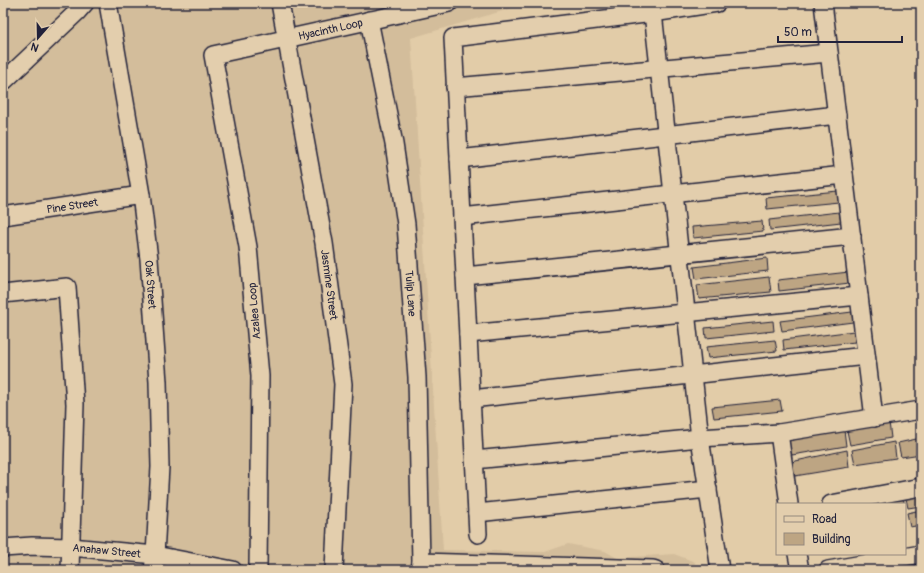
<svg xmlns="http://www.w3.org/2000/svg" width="924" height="573" viewBox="0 0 924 573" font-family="Pangolin,sans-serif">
  <rect width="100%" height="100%" fill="#e2cca8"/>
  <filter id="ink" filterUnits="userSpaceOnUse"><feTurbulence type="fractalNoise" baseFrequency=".025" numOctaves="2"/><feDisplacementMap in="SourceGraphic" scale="8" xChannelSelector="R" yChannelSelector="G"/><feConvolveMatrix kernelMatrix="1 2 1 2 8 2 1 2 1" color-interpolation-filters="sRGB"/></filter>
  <g filter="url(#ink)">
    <path fill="#d3bd9b" d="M3,3H529L411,38L443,550L545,552L568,544L605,551L617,558L674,554L695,562L694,570H3Z"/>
    <path fill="#bda583" stroke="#22223b" d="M838,191L839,202L767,209L766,198Z
      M839,212L841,222L770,230L769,220Z
      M762,221L763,231L693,238L692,227Z
      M767,258L768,271L696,279L694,267Z
      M849,272L850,283L779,291L778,280Z
      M769,277L771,292L699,299L697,285Z
      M852,312L853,322L782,331L780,321Z
      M773,321L774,331L706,338L705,328Z
      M854,331L855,342L784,350L783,340Z
      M775,340L777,351L708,358L706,347Z
      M780,400L782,411L714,418L712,407Z
      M889,422L891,438L850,445L847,431Z
      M844,430L846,446L792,455L788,441Z
      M921,438V454L901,457L898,443Z
      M894,442L896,458L855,464L852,450Z
      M847,450L849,467L795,476L791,462Z
      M921,491V506L908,508L905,494Z
      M903,493L904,504H861Z
      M921,510V525L910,527L907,513Z"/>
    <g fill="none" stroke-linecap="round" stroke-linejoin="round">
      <defs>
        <g id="minor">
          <path id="s1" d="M108,3L141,195L149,259L158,382L160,467L155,555L153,570"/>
          <path id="s2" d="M280,3L324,243L343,384L334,570"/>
          <path d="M823,3L874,418"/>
          <path d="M653,13L700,438L720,570"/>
          <path id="s3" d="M369,20L394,144L406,224L417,377L421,562L420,570"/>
          <path d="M3,82L78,11L85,3"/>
          <path d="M455,87L829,53"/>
          <path d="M459,159L837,115"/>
          <path id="s4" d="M3,216L141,195"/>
          <path d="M462,217L844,175"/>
          <path d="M465,276L852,236"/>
          <path d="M3,294L67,287L75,404L70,570"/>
          <path d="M468,334L859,296"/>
          <path d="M471,399L866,356"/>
          <path d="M779,433L789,504"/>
          <path d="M474,460L700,438L779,433L921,410"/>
          <path d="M831,504L921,487"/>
          <path d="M477,513L708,489"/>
          <path d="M478,534L453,38L653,13L717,3"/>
          <path id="s5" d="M3,548L32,546L71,547L155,555L233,570"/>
          <path d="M797,554L800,570"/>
          <path d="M421,562L653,569L656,570"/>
          <path id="s6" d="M258,570L260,376L248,247L213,55L449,3"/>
          <path d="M828,570L921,554"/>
        </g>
      </defs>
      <use href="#minor" stroke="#22223b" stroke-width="20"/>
      <use href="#minor" stroke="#e3cead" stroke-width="17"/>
    </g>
  </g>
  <g text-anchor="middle" stroke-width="3" stroke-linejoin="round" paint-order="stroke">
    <g font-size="11" fill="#22223b" stroke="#e3cead">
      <text dy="4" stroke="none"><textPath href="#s6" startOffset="639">Hyacinth Loop</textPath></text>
      <text dy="4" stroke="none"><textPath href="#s4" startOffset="70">Pine Street</textPath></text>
      <text dy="4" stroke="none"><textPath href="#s1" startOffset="285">Oak Street</textPath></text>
      <text dy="4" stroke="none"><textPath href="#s2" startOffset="286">Jasmine Street</textPath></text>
      <text dy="4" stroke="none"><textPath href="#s3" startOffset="277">Tulip Lane</textPath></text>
      <text transform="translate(254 311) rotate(-95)" y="4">Azalea Loop</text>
      <text dy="4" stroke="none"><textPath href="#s5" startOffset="104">Anahaw Street</textPath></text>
    </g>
  </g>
  <rect width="924" height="573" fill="none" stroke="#e3cead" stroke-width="16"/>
  <rect x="8" y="8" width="908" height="557" fill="none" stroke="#22223b" stroke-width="1.5" filter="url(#ink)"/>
  <rect x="776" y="503" width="130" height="52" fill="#e3cead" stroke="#96897f"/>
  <rect x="784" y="516" width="20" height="6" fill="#e3cead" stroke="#96897f"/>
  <text x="812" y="523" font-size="12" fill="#22223b">Road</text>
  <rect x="784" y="533" width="20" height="12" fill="#bda583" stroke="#96897f"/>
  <text x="812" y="543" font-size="12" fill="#22223b">Building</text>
  <g transform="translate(38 38) rotate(200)" stroke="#e3cead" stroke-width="3" paint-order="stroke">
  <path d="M0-3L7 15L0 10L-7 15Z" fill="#22223b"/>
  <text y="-6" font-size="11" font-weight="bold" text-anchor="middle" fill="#22223b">N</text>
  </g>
  <path d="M778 36v6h124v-6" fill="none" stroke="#22223b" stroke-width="2"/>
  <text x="784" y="36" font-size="12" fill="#22223b" stroke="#e3cead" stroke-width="3" paint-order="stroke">50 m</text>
</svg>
